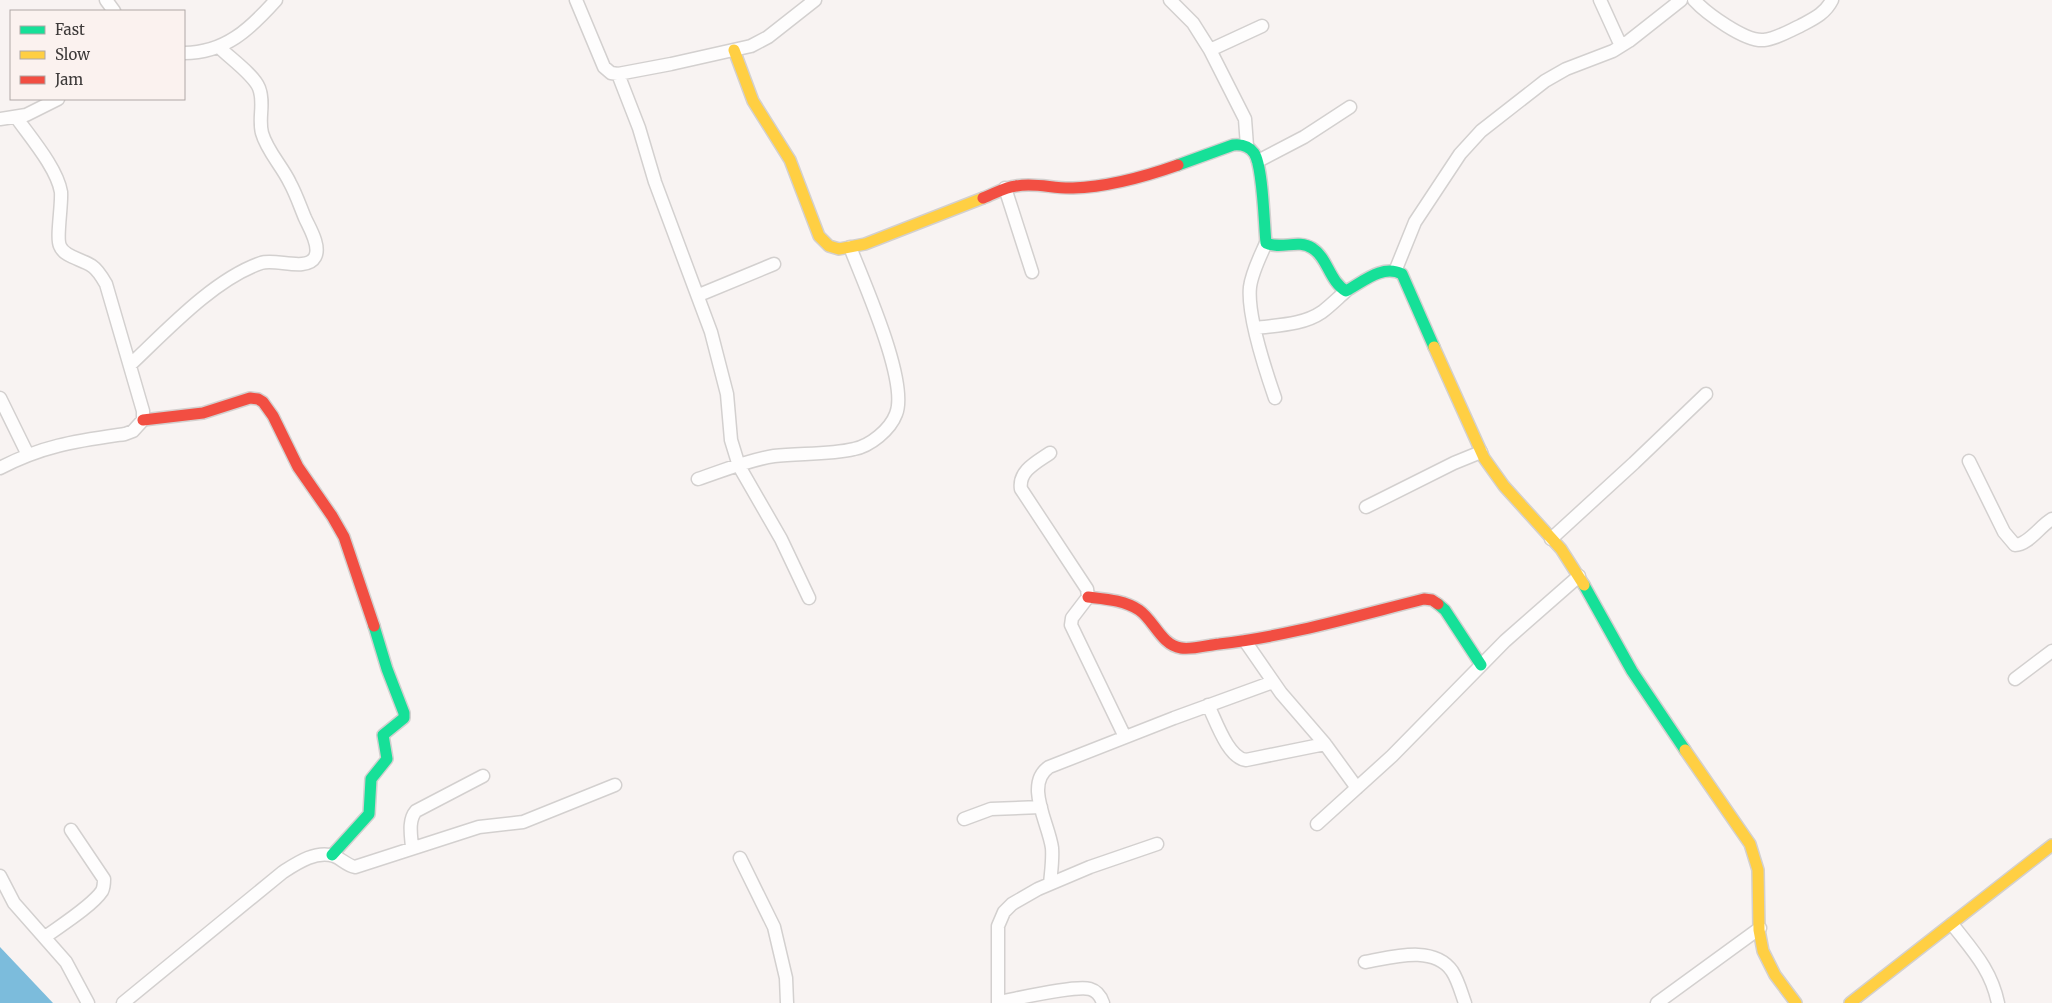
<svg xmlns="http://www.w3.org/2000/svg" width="2052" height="1003" viewBox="0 0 2052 1003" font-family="Merriweather,serif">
  <rect width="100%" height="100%" fill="#f8f3f2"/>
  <path fill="#7cbcdc" d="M0,947L53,1003H0Z"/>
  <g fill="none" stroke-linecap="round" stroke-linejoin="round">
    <defs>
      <path id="street" d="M106,0L114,11
        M576,0L604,67L611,73L618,74L671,64L751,46L768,37L815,0
        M1170,0L1193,23L1210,50L1245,119L1247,146
        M1600,0L1621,46
        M1694,0C1706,13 1745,42 1764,40C1776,39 1789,31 1800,26C1813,19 1825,14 1832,0
        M1210,50L1262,26
        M184,53C225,53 250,29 276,0
        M618,74L639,128L655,182L711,332L727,394L731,440L739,466L781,539L809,598
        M0,119L26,115L58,99
        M1258,161L1304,137L1350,107
        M1005,188L1032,272
        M1266,243C1260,257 1252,272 1250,287C1247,314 1266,372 1275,398
        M1396,269L1415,222L1460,154L1481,131L1545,81L1566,69L1613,51L1629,41L1681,0
        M699,295L774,264
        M1256,328C1278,325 1303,325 1322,312C1330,306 1338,298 1346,291
        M130,365C166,331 214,279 261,263C275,258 307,272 315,257C321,246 309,227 305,218C300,206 296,194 290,183C282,166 267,151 262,133C258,118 265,103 259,88C254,75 230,58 220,48
        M0,398L28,455
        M1050,453C1037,462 1018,471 1021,489L1087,589L1088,597L1072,618L1071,625L1125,737
        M1969,461L2004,532L2015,545C2028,545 2040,526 2052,519
        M0,468C44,445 77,441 125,434L133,431L143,420V411L106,284C102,277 98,270 92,266C82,259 64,257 60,246C56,238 62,206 61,192C57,168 30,137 16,117
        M698,479C722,471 748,460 774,456C799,453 829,455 854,449C870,446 890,430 896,414C909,382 863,281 850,247
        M1366,507L1454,463L1481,452
        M1551,539L1634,463L1706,394
        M1245,641L1281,693L1325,744L1357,788
        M2015,679L2052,651
        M1208,705C1216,721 1228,758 1246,760L1325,744
        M964,819L991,809L1041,807
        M1317,824L1392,756L1505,641L1579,576
        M412,847C411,835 408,820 416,811L483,776
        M740,858L774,927L786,978L787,1003
        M0,876L14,903L66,962L88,1003
        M1050,884C1051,872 1053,860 1052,848C1049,824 1024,784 1049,767L1174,718L1273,682
        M1952,924C1972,950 1991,969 1998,1003
        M45,937C60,926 92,906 102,891C104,887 104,883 104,879L71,830
        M1365,962C1390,958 1433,944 1452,971C1458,980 1461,992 1465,1003
        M998,1002C1016,999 1075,985 1090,989C1097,991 1101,997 1103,1003
        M123,1003L283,872C297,863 316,850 334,856C342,859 346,865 355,867L479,827L523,822L615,785
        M998,1003V926L1004,912L1012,904L1038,889L1090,867L1157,844
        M1657,1003L1760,928"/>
      <path id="fast" d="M1178,165L1233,145C1242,144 1249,146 1254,153C1263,166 1264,224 1266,243C1281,250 1298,239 1312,248C1328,258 1329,281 1346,291C1363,282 1382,264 1402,274L1434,347
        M1584,585L1632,671L1685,750
        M1438,604L1445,610L1481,665
        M332,855L369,814L371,779L387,759L383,735L404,718V713L387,669L374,626"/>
      <path id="slow" d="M734,50L753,101L790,160L819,236L829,246L839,249L865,244L983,198
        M1434,347L1484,458L1504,486L1561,549L1584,585
        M1685,750L1750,844L1758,870L1759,930L1763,951L1775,975L1796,1003
        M1850,1003L2052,845"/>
      <path id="jam" d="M983,198C994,194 1005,187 1016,186C1035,182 1054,189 1073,188C1108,187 1144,177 1178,165
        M143,420L203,413L250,398L258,399L263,402L273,416L298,467L332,516L344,537L374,626
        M1088,597C1105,599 1124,600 1139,610C1154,620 1161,645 1181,648C1192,650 1208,645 1219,644C1289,636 1356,616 1424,599L1432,600L1438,604"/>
    </defs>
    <use href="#street" stroke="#d3d0cf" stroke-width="15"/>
    <use href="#fast" stroke="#d3d0cf" stroke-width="14"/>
    <use href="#slow" stroke="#d3d0cf" stroke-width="14"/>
    <use href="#jam" stroke="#d3d0cf" stroke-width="14"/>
    <use href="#street" stroke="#fefdfd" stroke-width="12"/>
    <use href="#fast" stroke="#16e098" stroke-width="11"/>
    <use href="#slow" stroke="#ffcf43" stroke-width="11"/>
    <use href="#jam" stroke="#f24e42" stroke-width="11"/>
  </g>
  <rect x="10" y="10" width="175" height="90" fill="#fbf2ef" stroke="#afa8a6"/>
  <rect x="20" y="26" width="25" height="8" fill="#16e098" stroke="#afa8a6"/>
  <text x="55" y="35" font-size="15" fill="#3d3a39">Fast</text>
  <rect x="20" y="51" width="25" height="8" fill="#ffcf43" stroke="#afa8a6"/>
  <text x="55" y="60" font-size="15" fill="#3d3a39">Slow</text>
  <rect x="20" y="76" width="25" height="8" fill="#f24e42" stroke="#afa8a6"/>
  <text x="55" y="85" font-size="15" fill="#3d3a39">Jam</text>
</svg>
